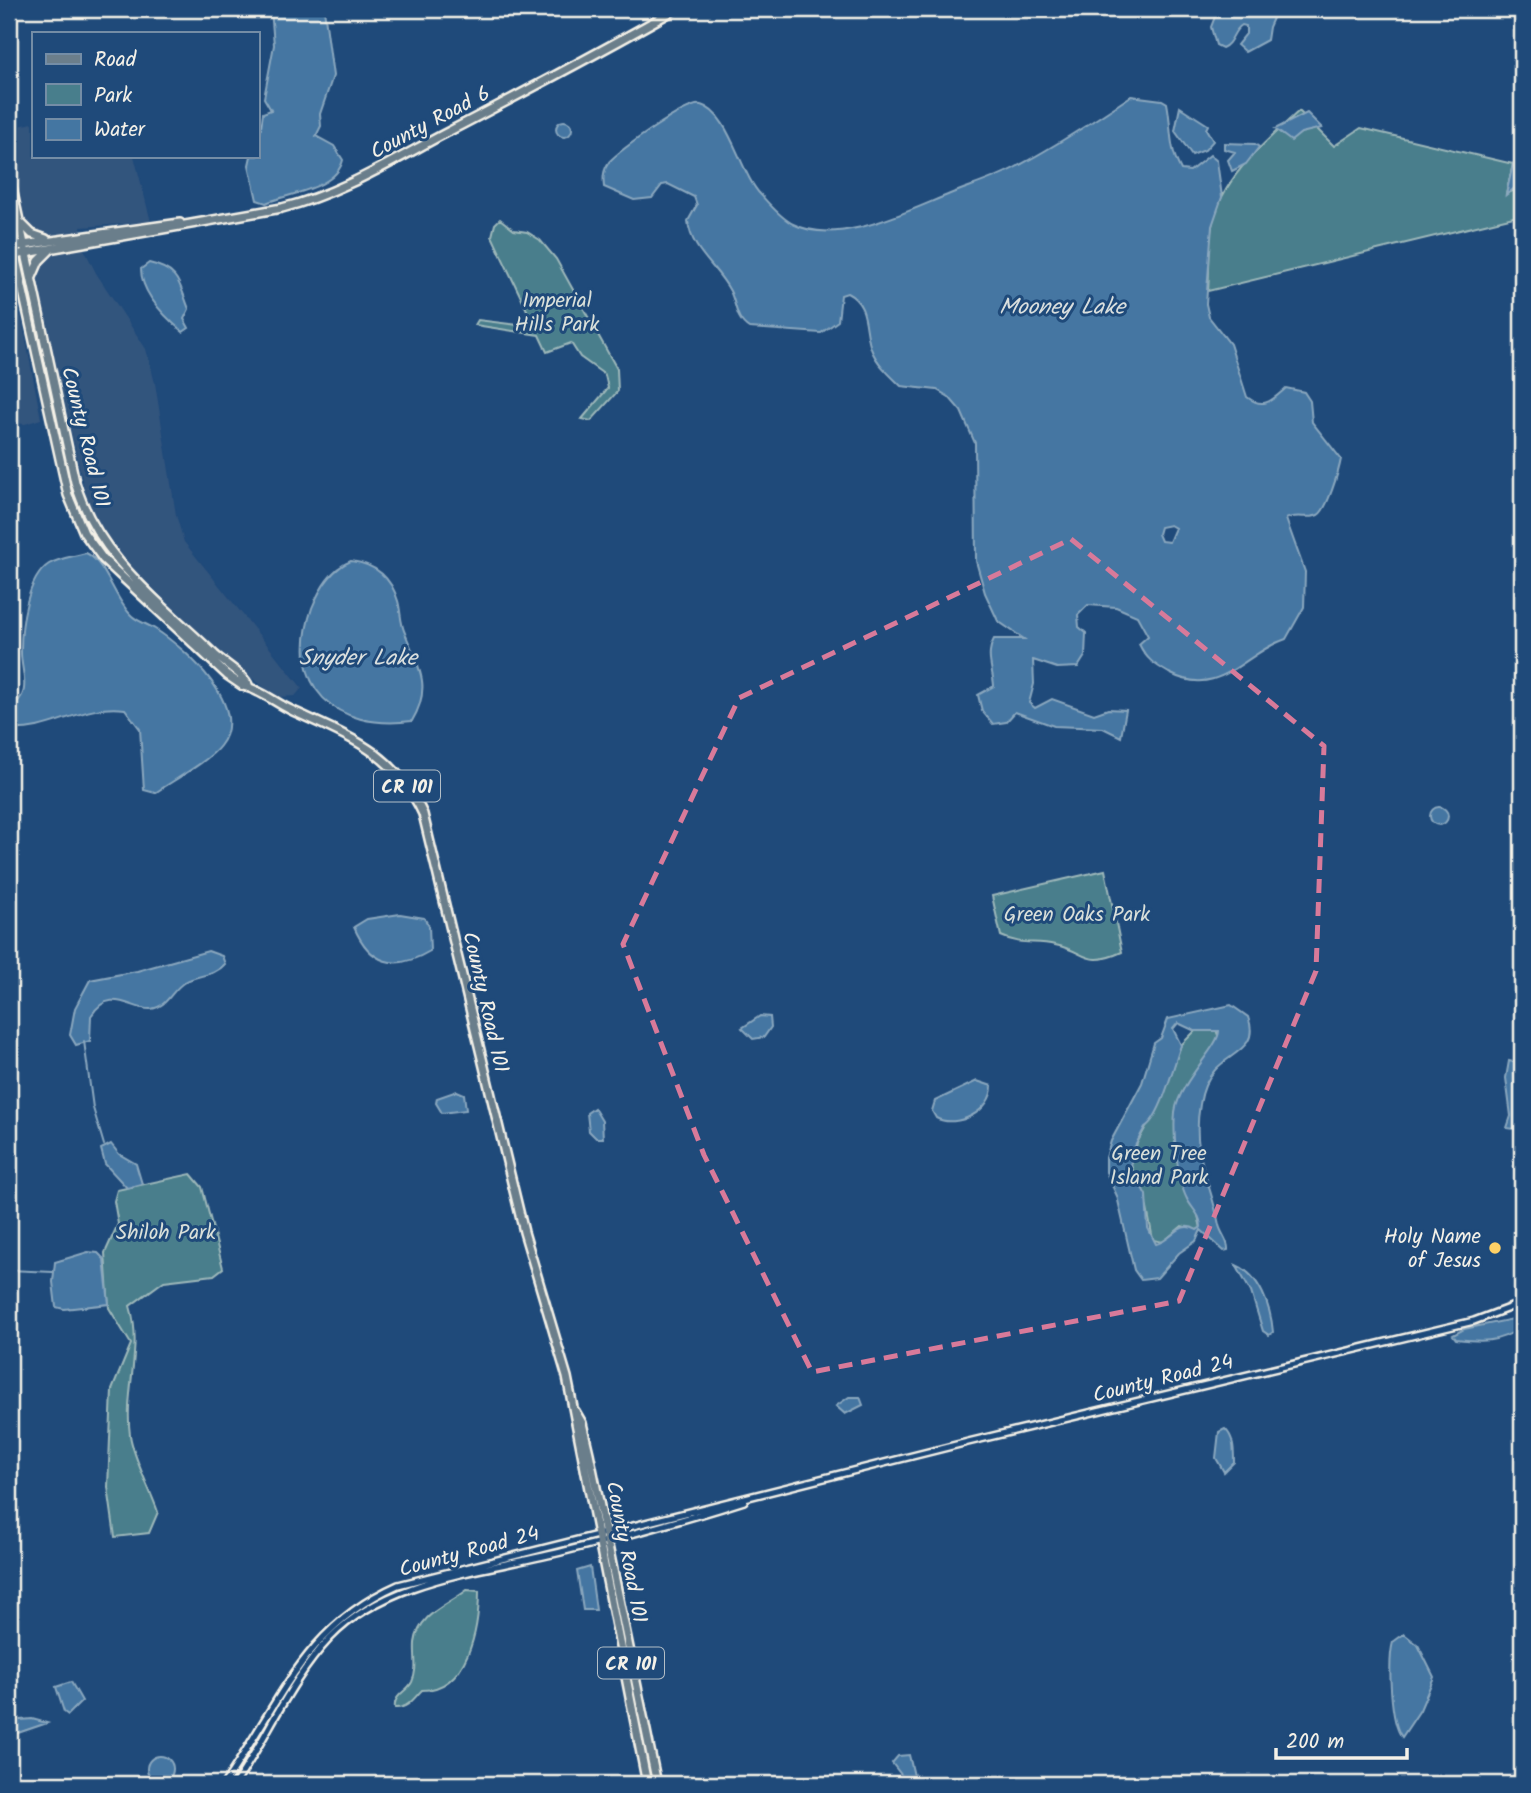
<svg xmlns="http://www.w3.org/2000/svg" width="1531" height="1793" viewBox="0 0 1531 1793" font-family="Kalam,sans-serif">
  <rect width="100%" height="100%" fill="#1f4a7a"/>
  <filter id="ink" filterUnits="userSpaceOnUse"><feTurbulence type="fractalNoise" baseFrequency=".0143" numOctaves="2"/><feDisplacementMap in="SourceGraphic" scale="14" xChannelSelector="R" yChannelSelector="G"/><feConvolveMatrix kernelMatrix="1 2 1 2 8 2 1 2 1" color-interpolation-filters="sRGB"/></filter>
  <g filter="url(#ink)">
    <path fill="#33547d" d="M33,123V156H134L151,222L81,227L83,247L96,273L146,349L155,383L176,515L184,542L302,688L295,696L277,697L224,657L120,556L91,518L26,237L9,239V128Z
      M9,287L22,320L41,419L25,424L9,423Z"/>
    <path fill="#487e8c" stroke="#9eb8ba" stroke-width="2" d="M1299,111L1334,146L1361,128L1513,164L1506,194L1522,187V215L1208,291C1210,270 1208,247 1212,226C1221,178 1265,142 1299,111Z
      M500,219L514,230L527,232L540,240L556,259L617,369L618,391L591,421L582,419L608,388L605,375L580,357L571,343L547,352L539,335L475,325L478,320L535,327L492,236L495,224Z
      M1105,870L1122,952C1084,969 1087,951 1055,945C1035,940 1022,946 1001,936L992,896Z
      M1216,1030L1219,1038L1175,1119L1201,1228L1197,1230L1182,1226L1163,1242L1153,1240L1147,1208L1131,1165L1137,1143L1164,1094L1181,1045L1195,1031Z
      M191,1174L202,1187L223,1268L214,1275L164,1281L130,1306C143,1348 124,1391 130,1435C133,1457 150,1489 158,1512L149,1533L115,1537L108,1487L112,1390L131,1344L109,1308L105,1253L118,1224L114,1201L117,1190Z
      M467,1590L479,1591C479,1628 468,1690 422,1690C415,1697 408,1709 395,1708C393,1695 407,1692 412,1682C418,1669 414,1657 415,1643C419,1613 447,1606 467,1590Z"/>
    <path fill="#4476a2" stroke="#8aa7be" stroke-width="2" fill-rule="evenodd" d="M271,9H324L333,76L320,114L321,126L316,136L334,146L343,160C336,189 290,193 266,203L257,200L249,165L251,156H257L263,113L271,110L264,98L274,45Z
      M1218,9H1277L1269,27L1267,40L1245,52L1237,45L1246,34V26L1242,25C1232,31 1233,44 1222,48L1216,45L1211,27Z
      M1131,96L1162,100L1167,103C1172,127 1168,147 1181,170L1190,171L1210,155L1217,161L1222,197L1212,226L1206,304L1209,317L1230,344L1247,397C1264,410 1272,400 1286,388L1304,392L1310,401L1312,422L1341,459C1339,470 1327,511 1318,515C1308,520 1297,513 1286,519L1305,572L1304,607L1286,639C1243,653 1220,700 1169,673C1155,665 1146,659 1139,644L1148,636L1137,616L1116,607L1088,605L1078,615L1079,627L1086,633L1085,656L1078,667L1057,668L1033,660L1034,684L1029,703L1035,708L1052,699L1094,714L1108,709L1126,710L1121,737L1103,728L1054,726L1015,712L1006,722L993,724L982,711L978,695L994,686C993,669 985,656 994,639H1024L998,621L985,593L976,561L975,443L961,411L949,397L937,390L901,386C891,376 878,365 872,351C863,331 871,305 847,293L841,295L838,321L821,333L749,328C735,319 737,305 730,291C717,266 691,251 688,221L697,205L694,197L668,184L662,185L652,198L634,200L604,187C603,178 603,170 609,162C619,150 688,101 701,105C730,113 740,174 761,195C770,205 781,218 793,224C838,247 907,211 950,194C973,185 997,178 1018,166C1057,145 1094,121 1131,96ZM1170,525L1175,528L1169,542L1161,541L1158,534L1160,527Z
      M1180,107L1208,125L1206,129L1213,141L1205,150L1192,155L1175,131Z
      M1307,113L1322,128L1301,133L1291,141L1275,129Z
      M556 129a8 8 0 1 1 16 0a8 8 0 1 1-16 0Z
      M1224,143L1255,144L1259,147L1246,164L1232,171L1228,160L1235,152L1224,149Z
      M1513,164L1522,173V182L1506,195Z
      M149,263C180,270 179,284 189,309L184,319L189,328L183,332C165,317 141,294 141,269Z
      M86,553C106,562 115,601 132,616C139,622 147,624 155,629C186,649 251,707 220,746C209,761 172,781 155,793L144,790L140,729L125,709C83,703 49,733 9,729V708C35,694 20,672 21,650C21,625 27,578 49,564C59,558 75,556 86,553Z
      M351,561C375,564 391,577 398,601C401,611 400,623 405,633C418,666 433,686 412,721C335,731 285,687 312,608C320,588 331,569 351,561Z
      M1430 816a9 9 0 1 1 18 0a9 9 0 1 1-18 0Z
      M400,914L424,918L429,926L430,951C395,972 370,964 354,927L367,919Z
      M208,951L222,956L225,964C214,977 198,974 185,982C171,990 169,1006 151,1009C133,1011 110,985 91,1016L90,1041L76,1045L70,1035L75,1008L90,980L137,971Z
      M1231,1005L1248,1017C1260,1048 1231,1052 1215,1070C1206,1080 1202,1091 1200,1104C1191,1154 1210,1179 1219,1225C1221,1234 1229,1241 1228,1250L1224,1251L1201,1230L1196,1241L1179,1253L1157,1278L1141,1280L1134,1270L1117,1196L1106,1172V1158L1111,1141L1142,1083L1154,1043L1161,1038L1168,1019ZM1178,1023L1195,1031H1219C1219,1047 1179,1082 1175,1112C1173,1133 1177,1180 1187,1199C1192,1209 1201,1215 1201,1227L1197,1230C1179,1219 1173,1240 1156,1244L1148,1228L1146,1195L1131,1168L1133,1150L1145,1127C1161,1118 1174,1064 1181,1045L1173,1029Z
      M760,1016L770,1017L771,1027L764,1037L753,1039L742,1028Z
      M1509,1061L1522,1064V1130L1507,1128L1511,1116L1506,1078Z
      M977,1081L992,1086C992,1111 957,1129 936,1118L932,1111L935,1101Z
      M457,1091L464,1094L466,1110L442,1113L436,1103L437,1098Z
      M594,1108L602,1121L603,1138H596L589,1131L587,1113Z
      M111,1144L119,1154L136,1164L142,1184L127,1188L105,1164L101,1149Z
      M88,1252L98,1253L104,1259L109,1304L64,1309L56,1307L53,1282L55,1262Z
      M1236,1265C1260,1275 1271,1308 1273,1332L1269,1335L1263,1331L1251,1292Z
      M1518,1318L1522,1323L1521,1328C1497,1343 1482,1342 1456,1339L1453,1335L1464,1329Z
      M849,1397H860L863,1405L845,1414L836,1406Z
      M1225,1429C1234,1437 1234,1450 1234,1462L1224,1472L1216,1458L1219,1432Z
      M590,1567L596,1610H583L577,1571Z
      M1404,1634L1418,1645L1434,1677L1420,1710L1402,1737C1390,1723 1388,1660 1393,1642Z
      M71,1682L82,1701L68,1715L64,1712L56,1687Z
      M32,1719L47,1723L9,1736V1721Z
      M909,1755L915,1780L906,1781L892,1763L898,1756Z
      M147 1769a13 13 0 1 1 26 0a13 13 0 1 1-26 0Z"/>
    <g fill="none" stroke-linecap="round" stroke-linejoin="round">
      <path stroke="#8aa7be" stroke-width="2" d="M84,1041L93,1108L104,1145
        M9,1270L53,1272"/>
      <defs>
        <path id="minor" d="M224,1784C279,1705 303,1627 398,1585L968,1442L1474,1321L1522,1303
          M235,1784C267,1737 290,1680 330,1638C389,1577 487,1571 565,1551C626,1536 685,1520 744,1501"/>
        <path id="major" d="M9,174L75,482C97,557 160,602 215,655C225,664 245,675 249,687
          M21,223L32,234L46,239
          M9,228L68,495L84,533L103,559L227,675L243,686C259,689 276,703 291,710C349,737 394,751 423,814L524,1232L567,1377L647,1784
          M9,247L180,223
          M9,256L282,208C339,194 391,162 442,135C521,94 599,53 676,9
          M32,277L39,261L50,250
          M575,1411L582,1423L589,1453L657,1784"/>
      </defs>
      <use href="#minor" stroke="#f4f1e8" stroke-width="10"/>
      <use href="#major" stroke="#f4f1e8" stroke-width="12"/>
      <use href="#minor" stroke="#1f4a7a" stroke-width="5"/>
      <use href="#major" stroke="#6b7e8b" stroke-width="7"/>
    </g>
  </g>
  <path fill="none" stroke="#d87a9a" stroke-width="5" stroke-dasharray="14 9" stroke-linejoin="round" d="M1071,539L1324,746L1316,971L1179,1301L812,1372L704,1155L623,944L739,698Z"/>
  <circle fill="#ffd166" stroke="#1f4a7a" stroke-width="2.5" cx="1495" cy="1248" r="7"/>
  <g text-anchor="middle" stroke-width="6" stroke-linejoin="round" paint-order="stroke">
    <g fill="#1f4a7a" stroke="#b4bfc7" stroke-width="2">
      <rect x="374" y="770.5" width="66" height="31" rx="5"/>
      <rect x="598" y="1647.5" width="66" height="31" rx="5"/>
    </g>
    <g font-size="19" font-weight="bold" fill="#f4f1e8">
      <text x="407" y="793">CR 101</text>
      <text x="631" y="1670">CR 101</text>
    </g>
    <g font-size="21" fill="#f4f1e8" stroke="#1f4a7a">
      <text transform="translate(430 122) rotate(-28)" y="7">County Road 6</text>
      <text transform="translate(86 437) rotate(76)" y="7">County Road 101</text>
      <text transform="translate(486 1002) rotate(77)" y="7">County Road 101</text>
      <text transform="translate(1163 1378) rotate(-14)" y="7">County Road 24</text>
      <text transform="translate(469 1551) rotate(-15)" y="7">County Road 24</text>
      <text transform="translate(627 1552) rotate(79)" y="7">County Road 101</text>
    </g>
    <g font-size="21" fill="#dae0da" stroke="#1f4a7a">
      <text x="557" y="307">Imperial<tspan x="557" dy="24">Hills Park</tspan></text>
      <text x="1077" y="921">Green Oaks Park</text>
      <text x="1159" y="1160">Green Tree<tspan x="1159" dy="24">Island Park</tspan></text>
      <text x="166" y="1239">Shiloh Park</text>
    </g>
    <g font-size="21" fill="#f4f1e8" stroke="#1f4a7a" text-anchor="end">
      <text x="1481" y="1243">Holy Name<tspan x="1481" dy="24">of Jesus</tspan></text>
    </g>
    <g font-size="23" font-style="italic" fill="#dadfde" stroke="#1f4a7a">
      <text x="1062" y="314">Mooney Lake</text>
      <text x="358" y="665">Snyder Lake</text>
    </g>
  </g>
  <rect width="1531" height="1793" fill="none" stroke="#1f4a7a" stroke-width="35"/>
  <rect x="18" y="18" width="1496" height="1758" fill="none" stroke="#f4f1e8" stroke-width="2.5" filter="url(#ink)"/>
  <rect x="32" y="32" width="228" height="126" fill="#1f4a7a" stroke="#748da6" stroke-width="2"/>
  <rect x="46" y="54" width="35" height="10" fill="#6b7e8b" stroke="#748da6" stroke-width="2"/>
  <text x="94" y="66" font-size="21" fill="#f4f1e8">Road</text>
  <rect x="46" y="84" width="35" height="21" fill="#487e8c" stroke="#748da6" stroke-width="2"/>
  <text x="94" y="102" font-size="21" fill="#f4f1e8">Park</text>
  <rect x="46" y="119" width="35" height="21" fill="#4476a2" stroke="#748da6" stroke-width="2"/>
  <text x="94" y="136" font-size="21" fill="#f4f1e8">Water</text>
  <path d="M1276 1748v10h131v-10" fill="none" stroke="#f4f1e8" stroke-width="3.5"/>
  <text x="1286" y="1748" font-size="21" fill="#f4f1e8" stroke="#1f4a7a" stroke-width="5" paint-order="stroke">200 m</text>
</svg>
